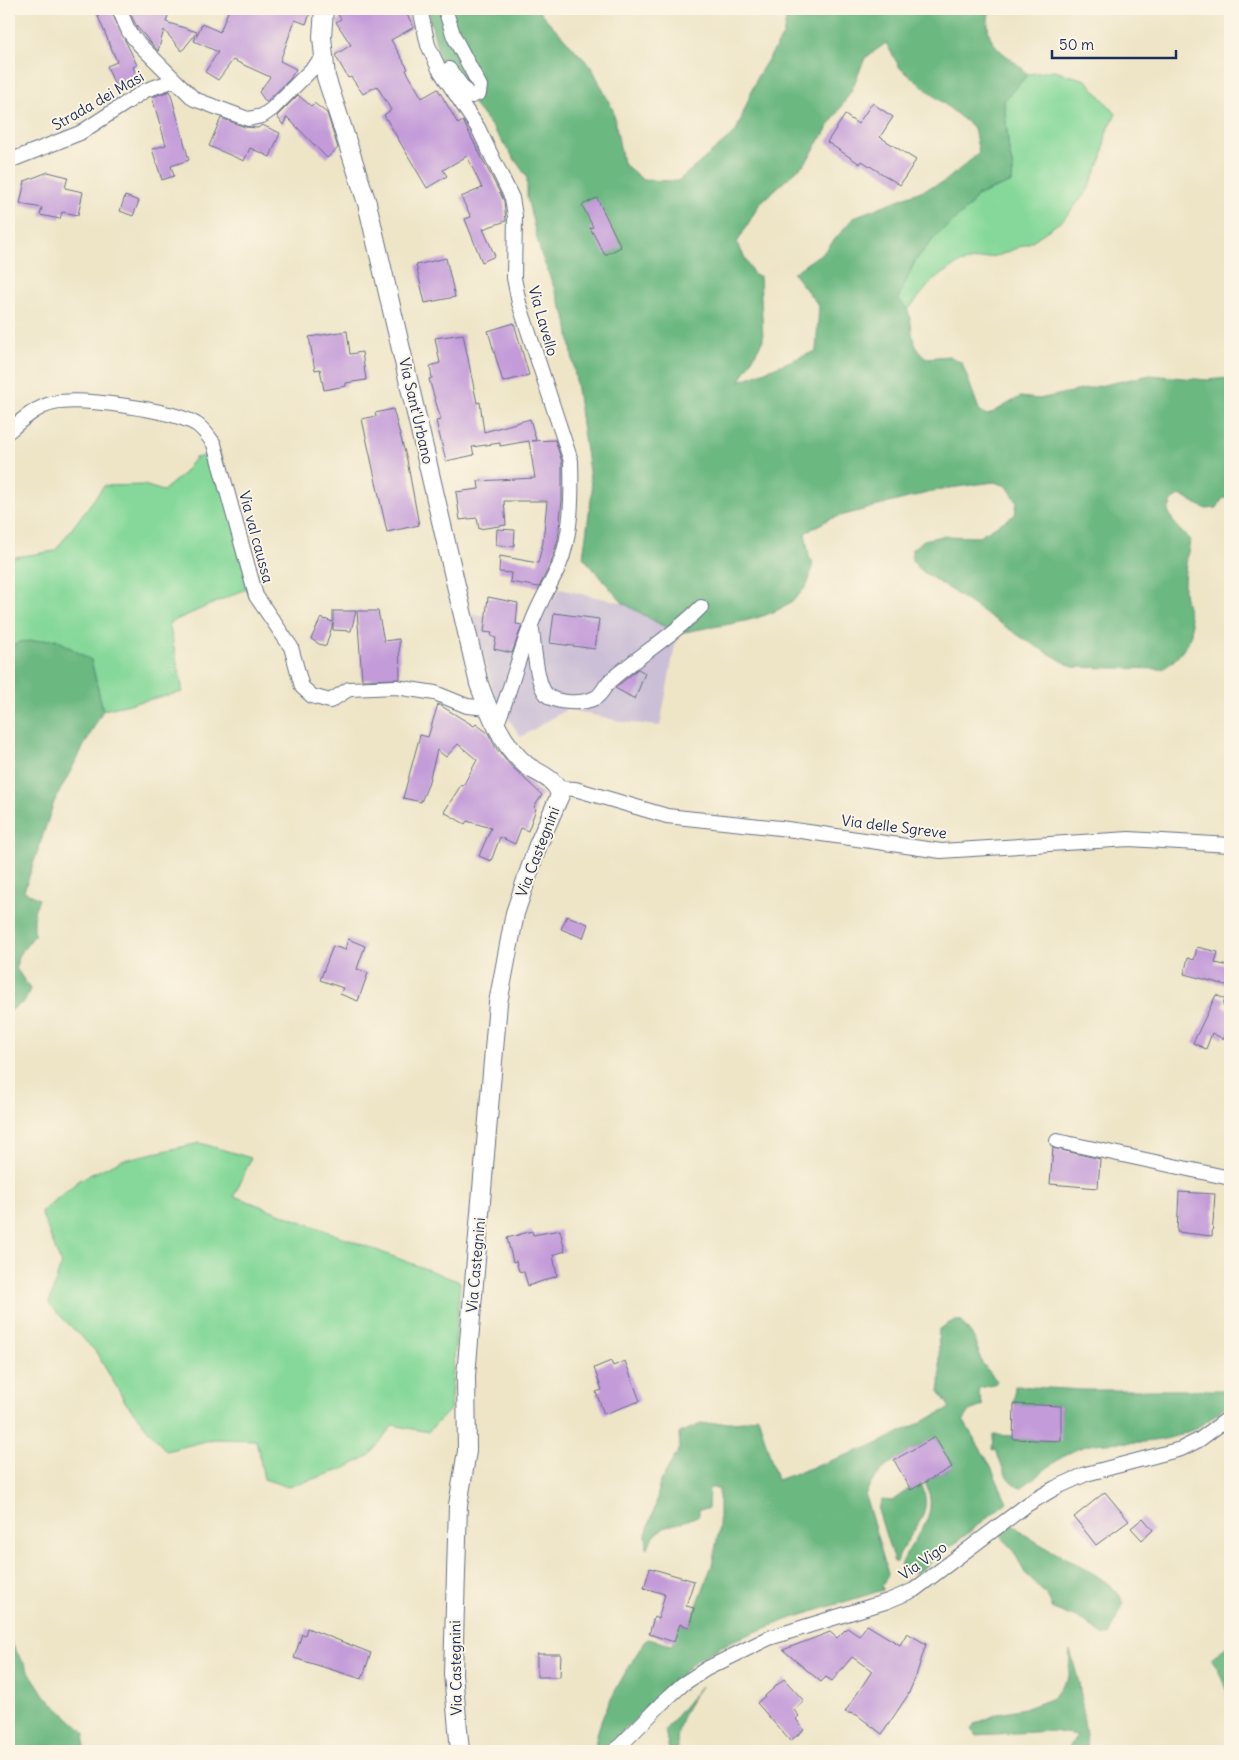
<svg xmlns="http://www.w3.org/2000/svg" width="1239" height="1760" viewBox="0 0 1239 1760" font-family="Delius,sans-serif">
  <rect width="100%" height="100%" fill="#fcf5e5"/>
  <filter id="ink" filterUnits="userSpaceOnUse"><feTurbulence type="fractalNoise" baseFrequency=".02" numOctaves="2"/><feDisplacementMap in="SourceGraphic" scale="10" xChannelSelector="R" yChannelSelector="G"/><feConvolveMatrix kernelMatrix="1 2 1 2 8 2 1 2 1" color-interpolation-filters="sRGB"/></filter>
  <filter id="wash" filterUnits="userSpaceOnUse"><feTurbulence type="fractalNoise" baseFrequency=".0096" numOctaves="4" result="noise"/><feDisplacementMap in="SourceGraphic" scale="20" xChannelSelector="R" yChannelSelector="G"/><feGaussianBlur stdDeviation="1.12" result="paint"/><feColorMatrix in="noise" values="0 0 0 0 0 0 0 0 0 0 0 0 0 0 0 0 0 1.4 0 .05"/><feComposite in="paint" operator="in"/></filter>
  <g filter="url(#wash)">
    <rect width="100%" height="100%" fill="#eee5c7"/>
    <path fill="#cabfd6" d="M560,589L623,603L677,634L660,726L623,722L567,709L521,737L495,698L471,613L536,626Z"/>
    <path fill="#85d899" stroke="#50847c" d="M1054,71L1086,80L1116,114L1106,133L1102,157L1088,190L1063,220L1029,243L1000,255L959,263L932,281L908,310L898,299L915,261L936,236L969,207L978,195L1012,182L1013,168L1009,152L1004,100L1028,74Z
      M220,453L255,585L169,623L183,692L103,710L91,660L19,642L9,649V558L55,551L104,486L144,485L163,491L182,475L195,458Z
      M200,1143L251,1158L234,1196L460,1282L450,1410L428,1432L393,1425L370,1455L344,1469L288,1487L264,1479L256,1440L214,1439L166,1451L126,1403L96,1352L49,1304L61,1264L41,1212L81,1179L122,1160Z"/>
    <path fill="#6cb881" stroke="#447470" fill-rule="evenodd" d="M428,9H537L592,68L613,110L623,163L643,180L678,181L736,132L757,77L783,36L788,9H990C980,46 1006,52 1028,74L1004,101L1009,152L1013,168L1012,182L978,195L969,207L936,236L915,261L898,299C901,302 906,307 908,311C915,332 907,338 925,358L949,356L962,363L980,412L988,415L1020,397L1039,399L1150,375L1207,380L1230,378V496L1222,499L1217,508L1206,509L1180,495L1172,501L1168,511L1175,525L1190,540C1188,555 1184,570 1184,585C1183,599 1189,610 1191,623C1195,640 1176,662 1162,669L1073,667L1027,641L919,569L912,560V549L924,540L942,536L977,537L1015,515L1017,502L1007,486L994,482L942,489L829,519L805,533L809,557L813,562C811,570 810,582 805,588C777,625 718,623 677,634L623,603L583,557L592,492L567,321L541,254L527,198V177L492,127L440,62ZM886,43L900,68L974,128L979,153L944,182L854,217L825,251L793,273L819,306L816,351L740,381L763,340L760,276L754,275L737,243L760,203L806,162L851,91L865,58Z
      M56,639L91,660L103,710L54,802L24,891L39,899L34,911V936L18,956L16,968L30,989L25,1001L9,1011V649L19,642Z
      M953,1321H961L974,1338L982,1363L997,1381L994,1385L979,1388L978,1391L983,1406L969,1411L963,1420L989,1463L1007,1502L929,1564C917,1573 914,1575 900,1569C910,1536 943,1520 925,1482L952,1467L935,1437C907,1453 878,1464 865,1495L888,1574L882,1585L883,1590L792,1618L734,1640L696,1660L603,1751H596C591,1725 630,1665 644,1642L648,1639L672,1645L680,1624L689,1627L712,1565L719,1530V1488H709L708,1509H699V1515C675,1528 660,1520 647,1549L646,1535L656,1504L660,1482L680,1448L679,1433L701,1424L745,1421L758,1416L777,1480L875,1445L950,1408L939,1391C943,1371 937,1350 939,1329Z
      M1015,1386L1082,1390H1230V1400C1209,1426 1177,1440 1143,1442C1124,1443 1105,1441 1086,1446C1063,1452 1041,1474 1022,1487C1006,1485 1000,1462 996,1449L993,1450L994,1435L1013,1436L1014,1439L1060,1441L1061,1406L1014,1404Z
      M921,1484C937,1517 905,1533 897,1562H894L878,1510L882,1500L892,1501L910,1488Z
      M1011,1522C1039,1553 1111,1571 1124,1603L1109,1635H1103L1084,1621L1053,1609L1047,1596L1025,1573L1013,1550L994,1529Z
      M9,1640L44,1695L85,1733L84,1751H9Z
      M1230,1644V1700L1218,1669L1211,1658Z
      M1070,1650L1079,1683L1088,1751H1067L1077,1735L1052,1731L976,1735L971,1730L975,1724L1000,1713L1029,1707L1053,1698L1069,1677Z
      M701,1686C687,1707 674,1725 678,1751H669L665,1730Z"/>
    <g id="blocks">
      <path fill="#c39bd9" d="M95,9H110L137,65L133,67L137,77L115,86L107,66L117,62Z
        M128,9H170L166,22L197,32L182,51L164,30L158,51L137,27Z
        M229,9H312L306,24L295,20L280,61L296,69L290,79L266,102L259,92L270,77L233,60L218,80L205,72L218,52L194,41L202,24L220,32Z
        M334,9H403L407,15L414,27L391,40L408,69L406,70L422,98L438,89L458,124L463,121L504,201L506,221L483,229L495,256L482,262L465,219L471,217L461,197L482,188L467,156L443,170L447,176L427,188L384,115L391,110L377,86L363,94L351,77L348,78L335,55L351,45L336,22L341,19Z
        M170,91L189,160L171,166L174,176L162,180L152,149L166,145L152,97Z
        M298,95L311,106L314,103L327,113L338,148L327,158L287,117L283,125L277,116Z
        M872,103L893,117L880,137L916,160L900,185L862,161L860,164L827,142L845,115L858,124Z
        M221,118L245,127L258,128L262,125L280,133L270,157L250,148L244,161L209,146Z
        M48,172L68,177L65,188L83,192L78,215L62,212L60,219L40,215L42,208L20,204L25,181Z
        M125,196L139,201L133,216L120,211Z
        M597,198L621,247L605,255L590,228L593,227L582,205Z
        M446,258L455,297L425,303L416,265Z
        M514,323L529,375L503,382L488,331Z
        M347,331L350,354L362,352L366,380L346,383V386L324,390L320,369L315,370L309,337Z
        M463,334L477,403L480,402L484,432L530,419L536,440L532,441L555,440L562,462V500L558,539L551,563L539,587L510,582L511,573L499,572L500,556L538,563L543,542L547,501H504L506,525L479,529L477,518L460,520L456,492L479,489L478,481L535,478L529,441L500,446V443L472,447L474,455L446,461L436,421L441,420L429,379L432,378L430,366L440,363L435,338Z
        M393,409L407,460L419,525L387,532L362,419L376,416L375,413Z
        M497,529L515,530L514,546L496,545Z
        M488,597L518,603L516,624L522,625L512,653L494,649L496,638L491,636L492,633L484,632Z
        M333,611H356L351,631L333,630V623L326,646L319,644L311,639L321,618L333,622Z
        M357,611H378L384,641L399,639L400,679L362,680Z
        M554,613L599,619L595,649L550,643Z
        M638,669L645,673L635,699L615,688Z
        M438,704L474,726L476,724L488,733L496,748L509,764L542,795L534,807L536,809L528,831L521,828L515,844L500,837L491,861L479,856L491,828L467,821L465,824L444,812L461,785L463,786L477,760L458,744L446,757L437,750L428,785L421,802L403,798L420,735L428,737Z
        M567,916L588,924L583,938L561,929Z
        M348,939L365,946L357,969L368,973L358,1001L340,994L343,988L320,980L333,946L345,950Z
        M1197,947L1218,952L1215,963L1230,966V986L1184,974L1188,958L1194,960Z
        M1216,995L1225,999L1223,1006L1230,1010V1037L1226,1034L1223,1039L1212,1033L1206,1049L1193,1043Z
        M1053,1148L1100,1159L1098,1188L1050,1184Z
        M1179,1192L1215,1194L1212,1236L1177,1232Z
        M560,1230L565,1251L553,1255L557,1276L528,1286L524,1272L519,1271L516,1261L513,1262L507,1238L532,1231L533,1235Z
        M611,1361L613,1366L625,1361L640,1401L604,1414L596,1392L602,1390L594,1368Z
        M1014,1404L1061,1406V1441L1013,1439Z
        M935,1437L952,1467L911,1490L894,1460Z
        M1105,1492L1129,1521L1096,1545L1074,1517Z
        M1143,1518L1153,1530L1142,1540L1131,1528Z
        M650,1568L694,1581L686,1606L694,1608L689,1627L680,1624L674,1642L649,1634L654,1617L658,1619L665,1594L644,1588Z
        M867,1625L900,1645L907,1633L926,1644L916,1676L908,1695L882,1734L857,1715L845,1712L872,1671L852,1657L832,1681L826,1677L821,1682L783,1650L830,1632L837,1638L847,1628L859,1636Z
        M307,1628L371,1653L362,1679L294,1658L302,1634L305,1635Z
        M537,1654H561L560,1677H537Z
        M784,1679L804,1701L794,1710L799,1716L796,1719L804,1730L790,1741L757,1703Z"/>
    </g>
  </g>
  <g filter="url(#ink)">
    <use href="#blocks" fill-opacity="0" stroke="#656f83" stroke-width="1"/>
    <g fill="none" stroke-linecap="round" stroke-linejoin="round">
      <defs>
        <path id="minor" d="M119,9L129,32L139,44L194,99L248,119L262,116L272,109L323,58
          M420,9L428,45L439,69L478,128L512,198L515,216L514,278L519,303L571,461C572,494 572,535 559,566C550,586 538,605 531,625C518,658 510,692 496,726
          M445,9L454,37L480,86L479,93L472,96L467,93L449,69
          M9,161L80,133L146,90L175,80
          M9,431C23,419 36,407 54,403C82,397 172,410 196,424C204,429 209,437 214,444L256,596L291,647L302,687L312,696L330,701L349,689L396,687L435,693L467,706L488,708
          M532,630C534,645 536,685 547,695C556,704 583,704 595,698C602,695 605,684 612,679C641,654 674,635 701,607
          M558,788L575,789L667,816L780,828L941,851L1129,839L1230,845
          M1057,1141L1230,1178
          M615,1751L662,1703L683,1684L706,1669L769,1638L888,1601L914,1590L1028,1504L1055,1488L1086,1474L1181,1449L1199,1440L1230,1417"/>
        <path id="tertiary" d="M324,9L322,37L326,77L367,203L479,684C489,712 502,745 526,765C538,774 556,778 560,795L538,845L515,913L498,1003L466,1376L467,1451L458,1505L453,1674L460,1751"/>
      </defs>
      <use href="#minor" stroke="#656f83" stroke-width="16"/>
      <use href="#tertiary" stroke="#656f83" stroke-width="20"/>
      <use href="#minor" stroke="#fff" stroke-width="14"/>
      <use href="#tertiary" stroke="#fff" stroke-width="18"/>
    </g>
  </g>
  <g text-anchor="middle" stroke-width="4" stroke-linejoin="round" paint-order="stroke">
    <g font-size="15" fill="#1b2f5e" stroke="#fcf5e5">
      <text transform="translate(98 101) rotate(-30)" y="5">Strada dei Masi</text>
      <text transform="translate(543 321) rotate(74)" y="5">Via Lavello</text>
      <text transform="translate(416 411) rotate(77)" y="5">Via Sant'Urbano</text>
      <text transform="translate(256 537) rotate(75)" y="5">Via val caussa</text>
      <text transform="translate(894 827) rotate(7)" y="5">Via delle Sgreve</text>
      <text transform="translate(538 852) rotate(-69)" y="5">Via Castegnini</text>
      <text transform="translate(476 1265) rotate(-85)" y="5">Via Castegnini</text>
      <text transform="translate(923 1561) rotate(-35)" y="5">Via Vigo</text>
      <text transform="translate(456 1668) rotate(-91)" y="5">Via Castegnini</text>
    </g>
  </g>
  <rect width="1239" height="1760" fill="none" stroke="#fcf5e5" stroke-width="30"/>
  <path d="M1052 50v8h124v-8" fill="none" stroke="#1b2f5e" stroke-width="2.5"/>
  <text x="1059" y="50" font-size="15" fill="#1b2f5e" stroke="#fcf5e5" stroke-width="4" paint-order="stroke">50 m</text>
</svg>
